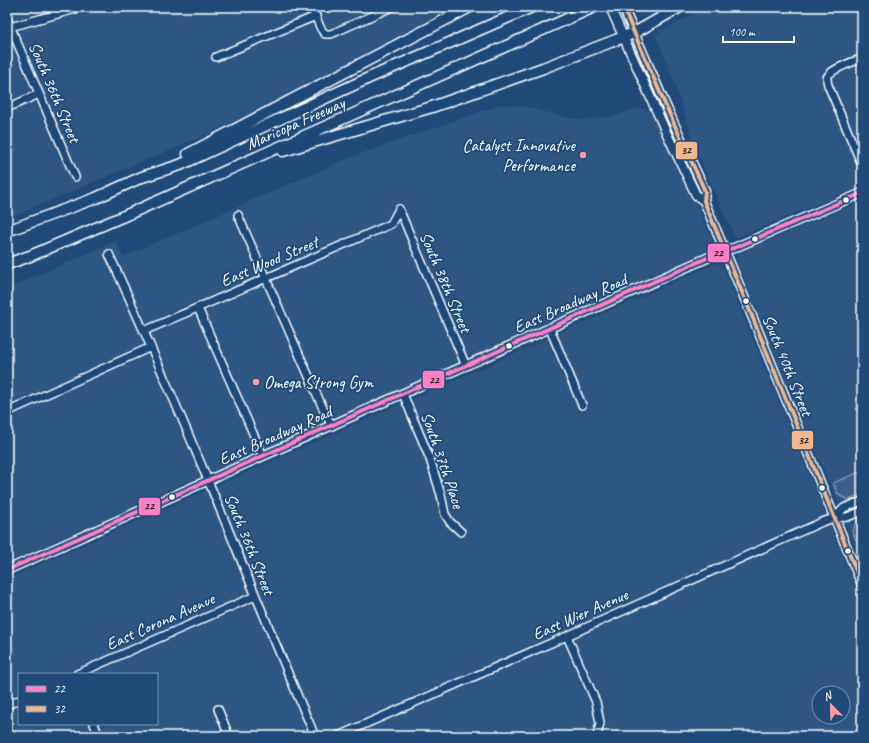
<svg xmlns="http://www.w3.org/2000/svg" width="869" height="743" viewBox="0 0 869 743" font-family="Caveat,sans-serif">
  <rect width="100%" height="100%" fill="#1f4a7a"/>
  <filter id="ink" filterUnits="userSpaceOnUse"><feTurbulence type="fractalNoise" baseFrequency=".025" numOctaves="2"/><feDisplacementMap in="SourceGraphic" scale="8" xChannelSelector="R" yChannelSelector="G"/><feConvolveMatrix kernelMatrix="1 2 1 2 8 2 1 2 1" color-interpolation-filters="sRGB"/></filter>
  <g filter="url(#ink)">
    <path fill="#2e5683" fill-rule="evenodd" d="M7,7H462L331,82L7,219Z
      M708,7H862V186L735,238L696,150L671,73L655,34Z
      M499,105L522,106L569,118L584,120L613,116L637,108L644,109L651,112L654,116L692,195L713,241L714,245L713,248L712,250L638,284L624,288L608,294L602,299L473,357L468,356L465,354L409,222L398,226L402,228L457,356L458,360L457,362L455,365L215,471L209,470L207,468L153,343L150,336V333L141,337L199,471L200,475L199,478L180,484L168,490L161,495L7,563V289L116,241L123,257L346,159Z
      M862,201V564L836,497L808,435L737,262L736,259L739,253Z
      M717,263L721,265L724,269L862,602V736H7V579ZM19,674H157V724H19ZM819,693H843V717H819Z"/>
    <path fill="#3c618b" stroke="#9eb0c5" d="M862,471V494L847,500L846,498L841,497L840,494H838L833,483Z
      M862,518V541L857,542L852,530L854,529L855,524L857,522V520Z"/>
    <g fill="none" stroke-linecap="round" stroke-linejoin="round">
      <defs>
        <path id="minor" d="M311,7L321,29L325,34H331L392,7
          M7,19L75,177
          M10,27L83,7
          M216,57L316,16
          M862,58C854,62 829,69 827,78C827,80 827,82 828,85L862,165
          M7,108L39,94
          M399,209L466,366
          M238,215L325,413L332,426
          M109,254C145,332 179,411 212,490C246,572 279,654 315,736
          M198,308L263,456
          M550,329L582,405
          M144,331L391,224L399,209
          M403,394L430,459L441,495L445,514L450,522L461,532
          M7,412L151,347
          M834,518L844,508L862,501
          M567,636L596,702L600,723L597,736
          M77,674L255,596
          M7,705L19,700
          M218,709L229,736
          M94,724L99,736
          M338,736L567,636L822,522L834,518L847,517L862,511"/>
        <path id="major" d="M610,7L666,132L696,195L704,201
          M623,7L665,104L705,191L704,201L752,316L862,585
          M7,570L725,250L734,248L862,193"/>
        <path id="highway" d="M283,151L432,107L543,68L634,33L680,7
          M188,154L470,7
          M7,231L96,198L142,177L180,165L371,77L532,7
          M7,264L30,256L131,213L594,7"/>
      </defs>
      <use href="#minor" stroke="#fff" stroke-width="10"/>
      <use href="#major" stroke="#fff" stroke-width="11"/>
      <use href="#highway" stroke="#fff" stroke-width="13"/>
      <use href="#minor" stroke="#1f4a7a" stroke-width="7"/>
      <use href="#major" stroke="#1f4a7a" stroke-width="8"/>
      <use href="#highway" stroke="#1f4a7a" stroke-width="10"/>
      <defs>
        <path id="bus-1" d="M7,570L725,250L734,248L862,193"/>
        <path id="bus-2" d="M623,7L665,104L705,191L704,201L752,316L862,585"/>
      </defs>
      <use href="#bus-1" stroke="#1f4a7a" stroke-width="7"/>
      <use href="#bus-2" stroke="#1f4a7a" stroke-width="7"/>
      <use href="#bus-1" stroke="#ff80c5" stroke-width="4"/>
      <use href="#bus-2" stroke="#f1b78d" stroke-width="4"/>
    </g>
  </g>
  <g fill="#ff9aa2" stroke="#1f4a7a" stroke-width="1.5">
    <circle cx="583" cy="155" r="4"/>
    <circle cx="256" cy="382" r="4"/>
  </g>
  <g fill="#fff" stroke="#1f4a7a" stroke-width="1.5">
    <circle cx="846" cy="200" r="3.5"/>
    <circle cx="755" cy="239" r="3.5"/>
    <circle cx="746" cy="301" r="3.5"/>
    <circle cx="509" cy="346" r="3.5"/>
    <circle cx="822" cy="488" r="3.5"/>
    <circle cx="172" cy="497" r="3.5"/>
    <circle cx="848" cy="551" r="3.5"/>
  </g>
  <g text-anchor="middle" stroke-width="3.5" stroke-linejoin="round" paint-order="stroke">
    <g font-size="17" fill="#fff" stroke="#1f4a7a">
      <text transform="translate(55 92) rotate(67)" y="6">South 36th Street</text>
      <text transform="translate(295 123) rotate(-24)" y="6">Maricopa Freeway</text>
      <text transform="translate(269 261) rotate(-23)" y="6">East Wood Street</text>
      <text transform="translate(446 282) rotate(67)" y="6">South 38th Street</text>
      <text transform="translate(570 303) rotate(-24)" y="6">East Broadway Road</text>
      <text transform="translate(788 365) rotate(68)" y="6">South 40th Street</text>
      <text transform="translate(275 435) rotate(-24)" y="6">East Broadway Road</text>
      <text transform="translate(443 460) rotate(71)" y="6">South 37th Place</text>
      <text transform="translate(250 544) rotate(68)" y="6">South 36th Street</text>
      <text transform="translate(580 614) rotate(-24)" y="6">East Wier Avenue</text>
      <text transform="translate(160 621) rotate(-24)" y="6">East Corona Avenue</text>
    </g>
    <g font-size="17" fill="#fff" stroke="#1f4a7a" text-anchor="end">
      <text x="575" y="151">Catalyst Innovative<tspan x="575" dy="20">Performance</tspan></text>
      <text x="264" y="388" text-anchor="start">Omega Strong Gym</text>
    </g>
  </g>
  <g stroke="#1f4a7a" stroke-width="1.5">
    <rect x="675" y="141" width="23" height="19" rx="4" fill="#f1b78d"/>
    <rect x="707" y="243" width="23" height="20" rx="4" fill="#ff80c5"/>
    <rect x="422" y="370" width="23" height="19" rx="4" fill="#ff80c5"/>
    <rect x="791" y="430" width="23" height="20" rx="4" fill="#f1b78d"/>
    <rect x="138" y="497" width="23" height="19" rx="4" fill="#ff80c5"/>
  </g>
  <g font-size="11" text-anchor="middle" font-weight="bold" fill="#111">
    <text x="686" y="154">32</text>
    <text x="718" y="257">22</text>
    <text x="434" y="384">22</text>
    <text x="803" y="444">32</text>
    <text x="149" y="510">22</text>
  </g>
  <rect width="869" height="743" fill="none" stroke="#1f4a7a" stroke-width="24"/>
  <rect x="12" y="12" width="845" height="719" fill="none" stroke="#fff" stroke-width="1.5" filter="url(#ink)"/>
  <rect x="18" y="673" width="140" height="52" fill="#1f4a7a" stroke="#7992af"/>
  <rect x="26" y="686" width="20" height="6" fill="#ff80c5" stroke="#7992af"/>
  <text x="54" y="693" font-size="12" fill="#ffffff">22</text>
  <rect x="26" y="706" width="20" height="6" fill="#f1b78d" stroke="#7992af"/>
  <text x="54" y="713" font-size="12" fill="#ffffff">32</text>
  <g transform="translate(831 705) rotate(337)"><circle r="19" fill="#1f4a7a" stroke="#7992af"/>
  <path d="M0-3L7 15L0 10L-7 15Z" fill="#ff9aa2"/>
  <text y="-6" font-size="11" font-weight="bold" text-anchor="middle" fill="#ffffff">N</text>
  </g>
  <path d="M723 36v6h71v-6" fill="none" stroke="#ffffff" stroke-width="2"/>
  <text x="729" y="36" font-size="12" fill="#ffffff" stroke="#1f4a7a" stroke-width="3" paint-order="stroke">100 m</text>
</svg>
